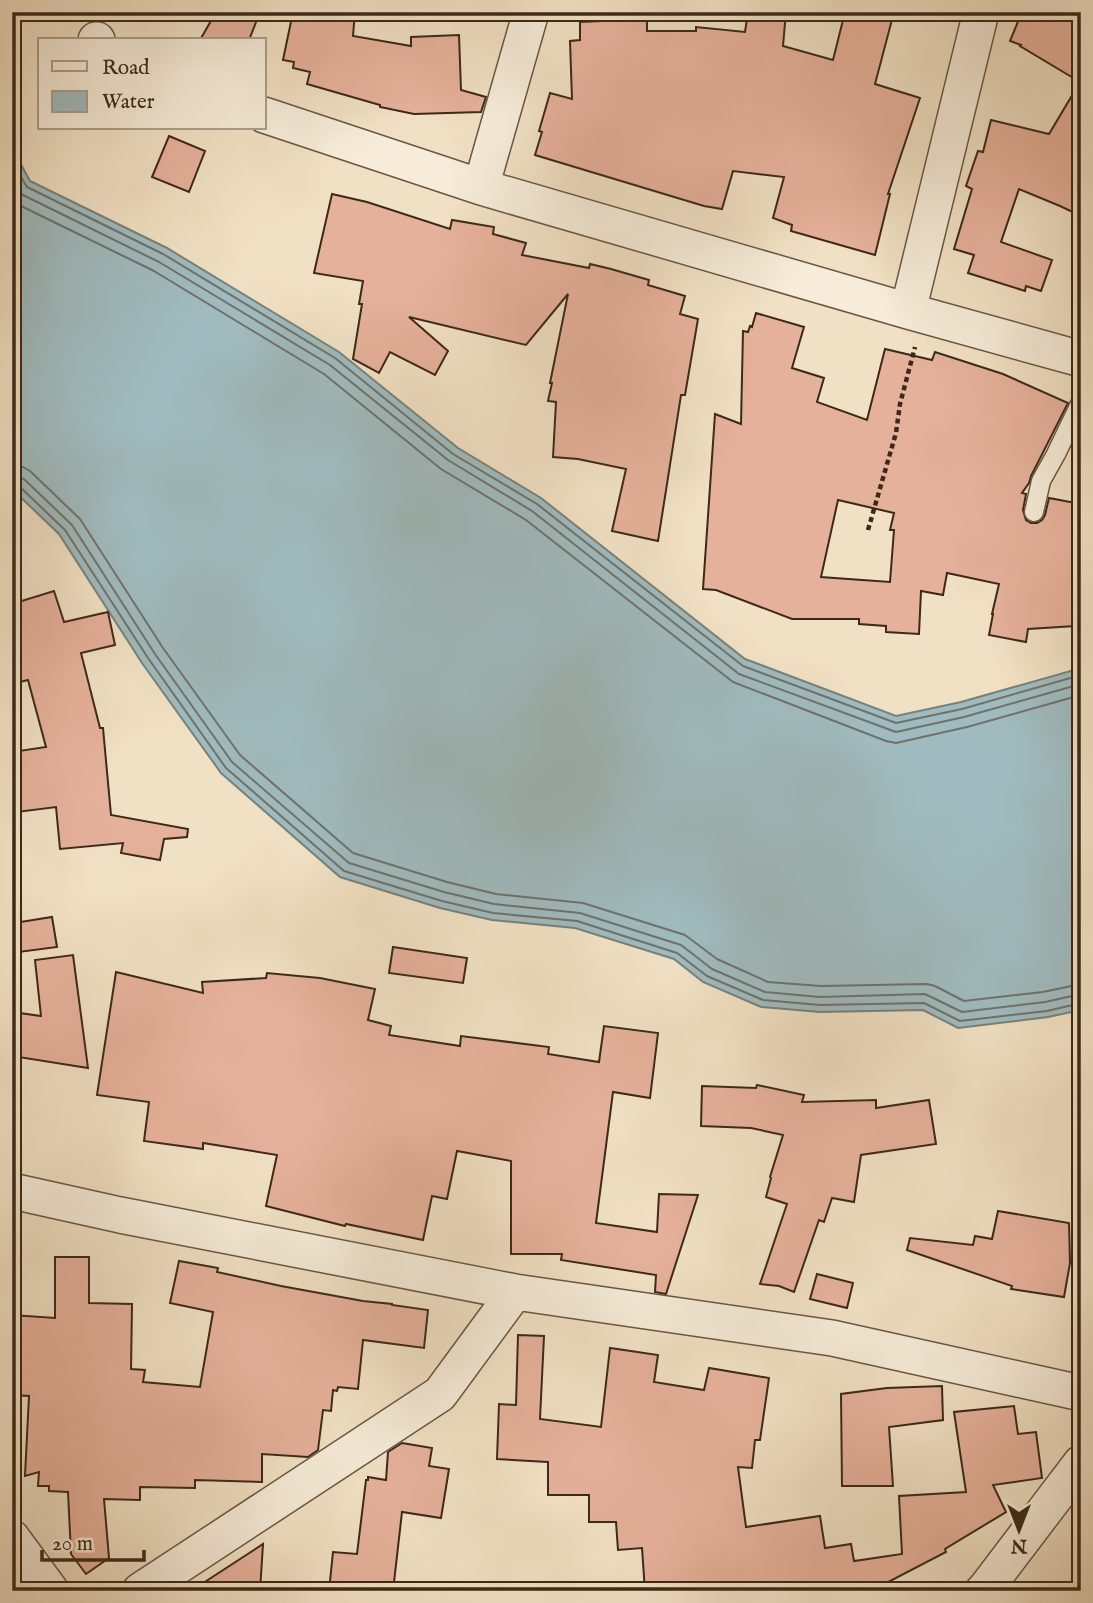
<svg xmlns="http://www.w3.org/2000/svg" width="1093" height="1603" viewBox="0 0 1093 1603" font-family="'IM FELL English',serif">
  <rect width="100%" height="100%" fill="#f1e1c4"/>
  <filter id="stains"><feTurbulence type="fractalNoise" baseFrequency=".00286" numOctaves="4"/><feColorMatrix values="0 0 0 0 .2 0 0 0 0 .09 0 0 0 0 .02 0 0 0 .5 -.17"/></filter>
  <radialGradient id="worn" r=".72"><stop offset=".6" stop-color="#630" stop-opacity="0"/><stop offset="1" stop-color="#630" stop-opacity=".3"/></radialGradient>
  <path fill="#a0bbbf" stroke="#78817d" stroke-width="2" d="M12,148L30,181L167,248L339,352L458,448L541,498L745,659L896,716L961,702L1081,668V1010L1048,1017L958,1028L923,1010L820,1012L761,1007L703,982L674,959L575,928L492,920L440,908L340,877L221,773L142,663L59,534L12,489Z"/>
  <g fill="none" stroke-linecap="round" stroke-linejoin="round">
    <path stroke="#6e726c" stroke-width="2" d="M12,162L27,187L163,254L335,358L453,454L537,504L743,666L896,723L962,709L1081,675
      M12,181L18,190L23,195L159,262L330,365L448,460L532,511L739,674L896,732L964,717L1081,684
      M12,200L19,205L154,271L324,374L441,469L526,520L733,682L886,741L896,743L967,727L1081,695
      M12,466L23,467L30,471L80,519L163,648L240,755L353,853L447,882L496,894L583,903L685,935L717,959L768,982L821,986L927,984L935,986L964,1001L1043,992L1081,984
      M12,476L20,477L25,480L72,525L155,654L232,762L349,863L444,892L494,904L580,913L681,945L712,969L765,992L820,997L925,994L962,1012L1045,1002L1081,994
      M12,485L20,487L65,530L148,658L226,768L344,871L442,901L493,913L577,921L677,953L707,976L763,1000L820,1005L924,1003L960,1021L1047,1011L1081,1003"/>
  </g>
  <path fill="#e6b19b" stroke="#3c2919" stroke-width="2" fill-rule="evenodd" d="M216,12H260L249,40H200Z
    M293,12H355L353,36L411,46V37L459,35L461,90L486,97L481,112L414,114L380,107V105L307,84L310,72L293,68L294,62L283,60Z
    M748,12H786L783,46L833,60L845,12H894L875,84L920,98L888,194H890L875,255L791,231L792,225L773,218L784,177L733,171L722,209L704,206L535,155L542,132L539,131L550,93L572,99L570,41L580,40V22L647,19V31H696V27L745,32Z
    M1022,12H1081V216L1060,206L1019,189L1001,242L1052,260L1041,291L1026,286L1025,291L968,273L974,255L954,249L972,189L966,186L978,151L983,152L991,120L1049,134L1080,82L1020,46L1021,45L1010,41Z
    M169,136L205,151L189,192L152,177Z
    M332,194L367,202L450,229L452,220L494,227L493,234L526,243L522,255L589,268L590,264L611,269L649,280L648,285L685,296L680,314L698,319L685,395H681L658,541L612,531L626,469L578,459L553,457L556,402L548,401L552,383H550L568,294L526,345L409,317L448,351L435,375L390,352L379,373L353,359L362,304H359L363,281L314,273Z
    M756,313L804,327L792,368L824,378L817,402L867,420L885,349L932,360L935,352L1003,374L1068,403L1031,476L1029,483L1022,493L1026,494L1023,510L1026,520L1031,523H1037L1042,520L1045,515L1049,498L1081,504V600L1075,626L1028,629L1026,642L989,635L993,614H992L999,584L947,573L943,595L921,591L919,634L886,632V626L859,624V619H792L716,590L703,589L715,414L741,424L743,331L748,332L750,326L752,327ZM838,500L894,513L890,530H894L890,582L821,577Z
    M54,591L64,622L108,612L115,645L81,653L100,728H103L111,815L188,829L187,837L164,839L160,860L121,853L123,843L60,849L56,807L17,812L15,800L12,801V752L46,747L28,680L12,684V648L21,646L12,618V604Z
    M52,917L57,947L19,952L14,923Z
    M393,947L467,958L463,983L389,973Z
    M73,955L88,1068L12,1056V1012L41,1016L35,960Z
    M116,972L203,993L202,982L266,978L267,973L320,978L375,989L368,1020L391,1026L389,1035L460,1046L461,1036L549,1047L548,1054L599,1062L604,1026L658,1033L650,1098L613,1092L596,1223L657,1232L659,1194L698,1195L666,1294L655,1292L656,1275L561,1260L562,1254H511V1161L457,1151L447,1199L432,1196L423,1240L346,1224L345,1226L266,1206L277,1155L203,1143V1149L144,1141L149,1102L97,1095Z
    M757,1085L804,1095L802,1102L876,1100V1108L929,1100L936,1144L861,1155L854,1202L832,1198L824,1222L819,1220L794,1292L779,1286L760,1284L787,1204L766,1197L771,1178L770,1177L783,1135L751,1128L701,1126L702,1086L756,1088Z
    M998,1211L1069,1223L1070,1263L1064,1297L1011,1289L1012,1286L907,1250L910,1238L973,1245L975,1236L992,1239Z
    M55,1257H89V1303L132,1304L131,1369L145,1370L143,1382L200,1387L213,1312L170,1303L179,1261L218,1268L217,1272L281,1286L363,1301L392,1304V1305L428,1310L424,1348L363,1340L358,1389L338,1387L337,1391L333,1390L331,1411L323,1410L318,1450L308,1457L262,1454V1482L195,1480V1488L140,1487V1500L104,1499L109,1558L86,1574L71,1554L68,1492L49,1491V1486H38L39,1472L25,1476L29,1396L12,1395V1315L55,1318Z
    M817,1274L853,1283L847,1308L810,1299Z
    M518,1335L544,1336L540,1419L601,1427L610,1348L658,1355L654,1382L704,1390L709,1368L769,1378L760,1440H755L752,1468L738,1467L746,1527L820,1516L825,1548L851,1544L854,1561L902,1554L899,1496L966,1492L954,1412L1014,1406L1018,1434L1036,1432L1042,1478L993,1485L1006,1512L945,1549L946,1552L871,1591H810V1589L645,1591L642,1548L618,1550L616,1522H589V1495H548V1462L497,1459L499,1404L516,1405Z
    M942,1386L943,1420L889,1427L893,1486H842L841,1394L887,1388Z
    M402,1443L432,1448L429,1466L449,1469L441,1518L402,1512L393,1591H329L333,1552L357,1554L366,1480H368V1477L386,1480L388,1452Z
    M263,1544L260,1591H191Z"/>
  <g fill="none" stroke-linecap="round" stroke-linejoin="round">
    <defs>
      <path id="lane" d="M1034,512L1041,481L1056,454L1081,402"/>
      <path id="street" d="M96,40H97
        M264,115L481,187L908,311L1081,359
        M481,187L531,12
        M908,311L981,12
        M12,1191L120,1215L515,1292L832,1338L1081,1393
        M12,1538L51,1591
        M140,1591L440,1394L515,1292
        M983,1591L986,1588L1081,1463"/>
    </defs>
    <use href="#lane" stroke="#695744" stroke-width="21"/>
    <use href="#street" stroke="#695744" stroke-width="38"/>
    <path stroke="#3c2919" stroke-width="4.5" stroke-dasharray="5 3.5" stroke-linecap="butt" d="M868,530L896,433L900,404L915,347"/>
    <use href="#lane" stroke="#f6ecd9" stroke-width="18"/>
    <use href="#street" stroke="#f6ecd9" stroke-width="35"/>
  </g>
  <rect width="1093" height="1603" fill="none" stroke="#f1e1c4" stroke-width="42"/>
  <rect x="14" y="14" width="1065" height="1575" fill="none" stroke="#3c2919" stroke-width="3.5"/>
  <rect x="21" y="21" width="1051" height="1561" fill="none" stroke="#3c2919" stroke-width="2"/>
  <rect x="38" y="38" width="228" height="91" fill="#f6ecd9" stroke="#ac9e8c" stroke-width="2"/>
  <rect x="52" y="61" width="35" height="10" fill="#f6ecd9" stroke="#ac9e8c" stroke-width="2"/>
  <text x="102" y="74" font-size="21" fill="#3c2919">Road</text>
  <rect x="52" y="91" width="35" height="21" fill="#a0bbbf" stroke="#ac9e8c" stroke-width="2"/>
  <text x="102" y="108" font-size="21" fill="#3c2919">Water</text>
  <g transform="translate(1019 1530) rotate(180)" stroke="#f6ecd9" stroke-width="5" paint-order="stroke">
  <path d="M0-5L12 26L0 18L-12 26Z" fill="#3c2919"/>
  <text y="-10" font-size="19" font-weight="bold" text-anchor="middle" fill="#3c2919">N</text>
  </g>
  <path d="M42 1550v10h102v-10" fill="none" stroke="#3c2919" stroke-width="3.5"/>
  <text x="52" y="1550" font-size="21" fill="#3c2919" stroke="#f6ecd9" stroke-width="5" paint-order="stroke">20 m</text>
  <rect width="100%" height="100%" filter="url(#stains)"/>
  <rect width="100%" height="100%" fill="url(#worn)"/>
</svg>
